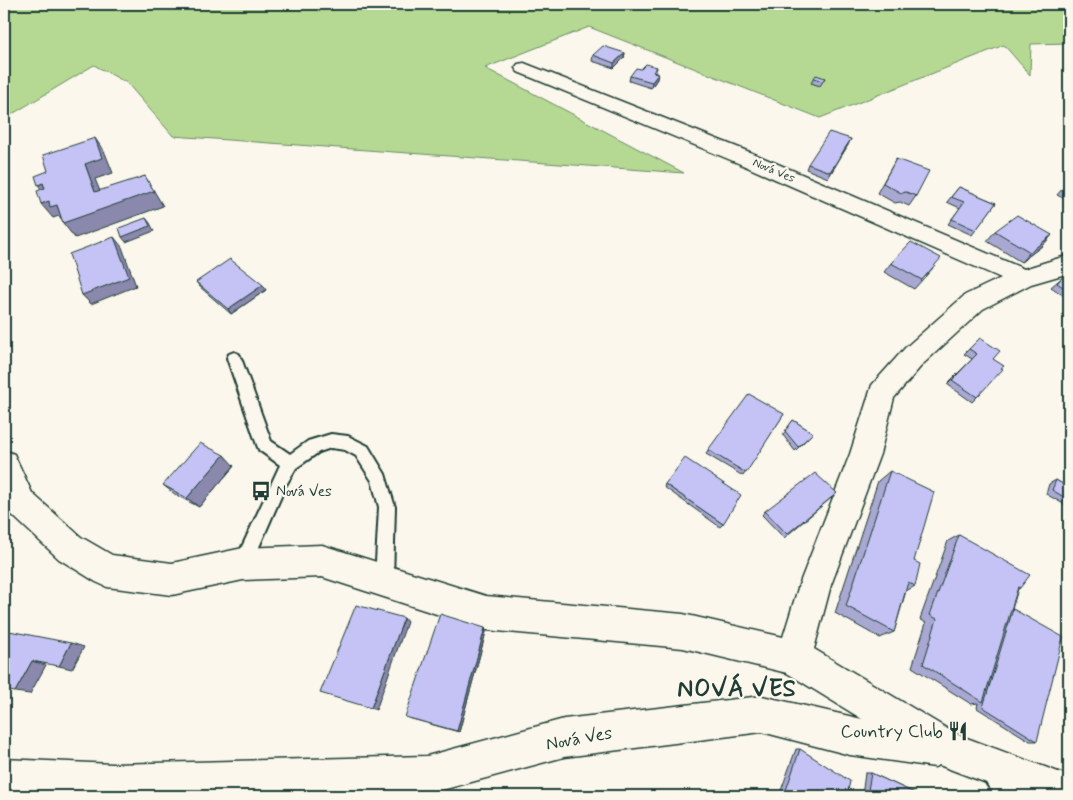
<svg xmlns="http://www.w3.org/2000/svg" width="1073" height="800" viewBox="0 0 1073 800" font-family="Mynerve,sans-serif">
  <rect width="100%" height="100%" fill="#fbf7ec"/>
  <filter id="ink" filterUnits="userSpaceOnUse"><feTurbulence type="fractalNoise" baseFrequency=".02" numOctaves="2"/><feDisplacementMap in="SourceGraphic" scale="10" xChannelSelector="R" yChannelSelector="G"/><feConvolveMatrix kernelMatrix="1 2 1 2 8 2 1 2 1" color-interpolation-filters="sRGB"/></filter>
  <g filter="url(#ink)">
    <path fill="#b5d993" stroke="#6a8b64" d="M4,4H1069V43L1031,44L1030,75L1004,45L820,118L589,27L485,68L684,173L173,136L127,83L94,65L4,119Z"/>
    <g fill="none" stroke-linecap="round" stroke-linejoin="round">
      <defs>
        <path id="service" d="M234,352L239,354L241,358L271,441L290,454L308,441L331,434L348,436L368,446L385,474L395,507L393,580L390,586L384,589L378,586L375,580L379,507L372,481L356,456L345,450L331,448L319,452L296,468L286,485L249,570L243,573L237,570L234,564L280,465L259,450L257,445L227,358L229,354Z
          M995,770C1007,774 1021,784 1025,796C1008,796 992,799 985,780L988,773Z"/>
        <path id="minor" d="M524,63L752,153L1024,269L1069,255V273L1031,284L983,309L923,364L894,398L880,454L831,585L814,649L956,734L1069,776V796H1021L939,765L935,767L850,755L762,732L564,757L427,794L345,796H4V759L113,764L427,756L564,719L762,696L862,719L787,673L683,648L486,630L322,577L243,580L172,595L107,587L96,582L59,559L10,513L4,498V450L14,454L32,493L81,537L112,555L172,563L243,548L322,545L486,596L683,614L783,637L799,585L850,454L872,385L905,348L965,295L1001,278L738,163L518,72L515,68L518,64Z"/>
      </defs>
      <use href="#service" stroke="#1f3d34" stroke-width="4"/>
      <use href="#minor" stroke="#1f3d34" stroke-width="3"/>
      <use href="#service" fill="#fbf7ec" fill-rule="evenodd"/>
      <use href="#minor" fill="#fbf7ec" fill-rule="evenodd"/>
    </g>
    <path fill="#a9a8d3" stroke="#1f3d34" d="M625,53L624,58L614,68L592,61L593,55Z
      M657,67L656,73L657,79L651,88L629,81L630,76L641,69Z
      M814,78H825L820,86L811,83Z
      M848,145L828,178L806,169L808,164Z
      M896,159L916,196L909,206L900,202L895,203L877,193Z
      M1069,181V201L1057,195Z
      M959,187L996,203L972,235L948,224L960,208L947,202Z
      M995,231L1052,235L1043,245L1021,262L987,241Z
      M891,263L933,268L914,289L884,272Z
      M1064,276L1069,292L1064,296L1051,287Z
      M196,282L266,290L231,314L200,287Z
      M980,338L993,359L1001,368L977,397L972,402L947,384L972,359L964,354Z
      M784,414L743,476L706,454L708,450Z
      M793,420L813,433L795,451L783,435Z
      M234,466L199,507L176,495L163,485Z
      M890,471L914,561L915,586L906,591L894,632L880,638L835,613L878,481Z
      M1056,480L1069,488V505L1067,506L1046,494L1049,484Z
      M665,484L723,524L720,527L664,487Z
      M837,493L784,538L762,515L765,511Z
      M959,535L1020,588L1018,589L1012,609H1013L1037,741H1030L977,708L978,703L971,704L912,667L926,623L920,619L948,541Z
      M485,628L486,632L459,732L405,717Z
      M796,749H800L847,796H779Z
      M865,773H871L921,796H862Z"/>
    <path fill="#8a88ac" stroke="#1f3d34" d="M625,53L624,58L614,68V63Z
      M658,74L657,79L651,88L652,82Z
      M95,138L105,153L113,173L95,179L106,206L95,192L85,164Z
      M851,139L848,145L828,178L830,172Z
      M145,176L163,206L75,238L63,223Z
      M43,183L50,199L38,185Z
      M49,201L57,205L63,221L59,216L53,218L41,204Z
      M146,218L150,223L154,231L126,242L122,237Z
      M1052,235L1043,245L1021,262L1030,252Z
      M114,237L122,247L136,286L91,304L82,295Z
      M263,285L266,290L231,314L228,309Z
      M224,455L234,466L199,507L187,498Z
      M404,618L407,622L376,710L371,708Z
      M485,628L486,632L459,732L457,731Z
      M71,643L84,647L72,669L59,666Z
      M32,661L46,665L30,694L15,692Z"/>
    <path fill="#c5c3f5" stroke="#1f3d34" d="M603,46L625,53L614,63L593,55Z
      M646,64L657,67L653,72L658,74L652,82L630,76L636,68L641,69Z
      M816,75L825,78L822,81L814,78Z
      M829,132L851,139L830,172L808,164Z
      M95,138L102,158L85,164L95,192L145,176L154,191L63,223L57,205L50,207L49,201L41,204L37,191L45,188L43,183L38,185L35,176L48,171L43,155Z
      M896,159L929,171L916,196L906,192L901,193L883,183Z
      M1069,181V186L1066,185Z
      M959,187L996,203L976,230L952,219L964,202L951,197Z
      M1017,215L1052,235L1030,252L995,231Z
      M146,218L150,226L122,237L119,228Z
      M114,237L129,277L82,295L69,254Z
      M911,242L941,258L922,280L891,263Z
      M230,259L263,285L228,309L196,282Z
      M1064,276L1069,280V291L1057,283Z
      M980,338L1000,351L993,359L1004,366L1001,368L1003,369L977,397L952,380L977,354L969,349Z
      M749,394L784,414L746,473L708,450Z
      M793,420L813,433L798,447L785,431Z
      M200,443L224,455L187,498L163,485Z
      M685,458L741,495L723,524L665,484Z
      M890,471L934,492L914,561L920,564L915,586L908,582L894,632L846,606Z
      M815,473L837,493L787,534L765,511Z
      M1056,480L1069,488V500L1052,490Z
      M959,535L1030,575L1020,588L1018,587L983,702L923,664L937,619L930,615Z
      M356,605L404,618L371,708L320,693Z
      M1013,609L1063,637L1037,741L983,707Z
      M440,614L485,628L457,731L405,717Z
      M4,630L71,643L59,666L32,661L15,692L4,690Z
      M800,749L850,781L847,796H784Z
      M871,773L921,796H867Z"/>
  </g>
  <defs>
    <symbol id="bus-bare" viewBox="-9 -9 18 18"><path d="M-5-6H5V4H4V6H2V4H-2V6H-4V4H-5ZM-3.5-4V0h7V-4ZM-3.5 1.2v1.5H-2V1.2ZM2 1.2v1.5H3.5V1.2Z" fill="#1f3d34" stroke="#fbf7ec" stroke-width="2.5" paint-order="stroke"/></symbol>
    <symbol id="restaurant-bare" viewBox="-9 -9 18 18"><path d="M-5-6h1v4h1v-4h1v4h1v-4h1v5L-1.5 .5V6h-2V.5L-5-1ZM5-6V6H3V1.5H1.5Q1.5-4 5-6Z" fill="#1f3d34" stroke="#fbf7ec" stroke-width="2.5" paint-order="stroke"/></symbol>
  </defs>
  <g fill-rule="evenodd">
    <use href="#bus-bare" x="247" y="477" width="28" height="28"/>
    <use href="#restaurant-bare" x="944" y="717" width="28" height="28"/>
  </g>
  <g text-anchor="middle" stroke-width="4.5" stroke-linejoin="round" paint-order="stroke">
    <g font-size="12" fill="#1f3d34" stroke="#fbf7ec">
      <text transform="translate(774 170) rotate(23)" y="4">Nová Ves</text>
    </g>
    <g font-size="15" fill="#1f3d34" stroke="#fbf7ec" text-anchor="start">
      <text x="276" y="496">Nová Ves</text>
    </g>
    <g font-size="18" fill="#1f3d34" stroke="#fbf7ec" text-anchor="end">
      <text x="943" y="737">Country Club</text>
    </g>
    <g font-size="18" fill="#1f3d34" stroke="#fbf7ec">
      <text transform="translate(579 738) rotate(-10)" y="6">Nová Ves</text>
    </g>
    <g font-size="24" font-weight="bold" letter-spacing="1" fill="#1f3d34" stroke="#fbf7ec">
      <text x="737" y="696">NOVÁ VES</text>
    </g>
  </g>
  <rect width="1073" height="800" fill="none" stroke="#fbf7ec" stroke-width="20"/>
  <rect x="10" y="10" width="1053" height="780" fill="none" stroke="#1f3d34" stroke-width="2" filter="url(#ink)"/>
</svg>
